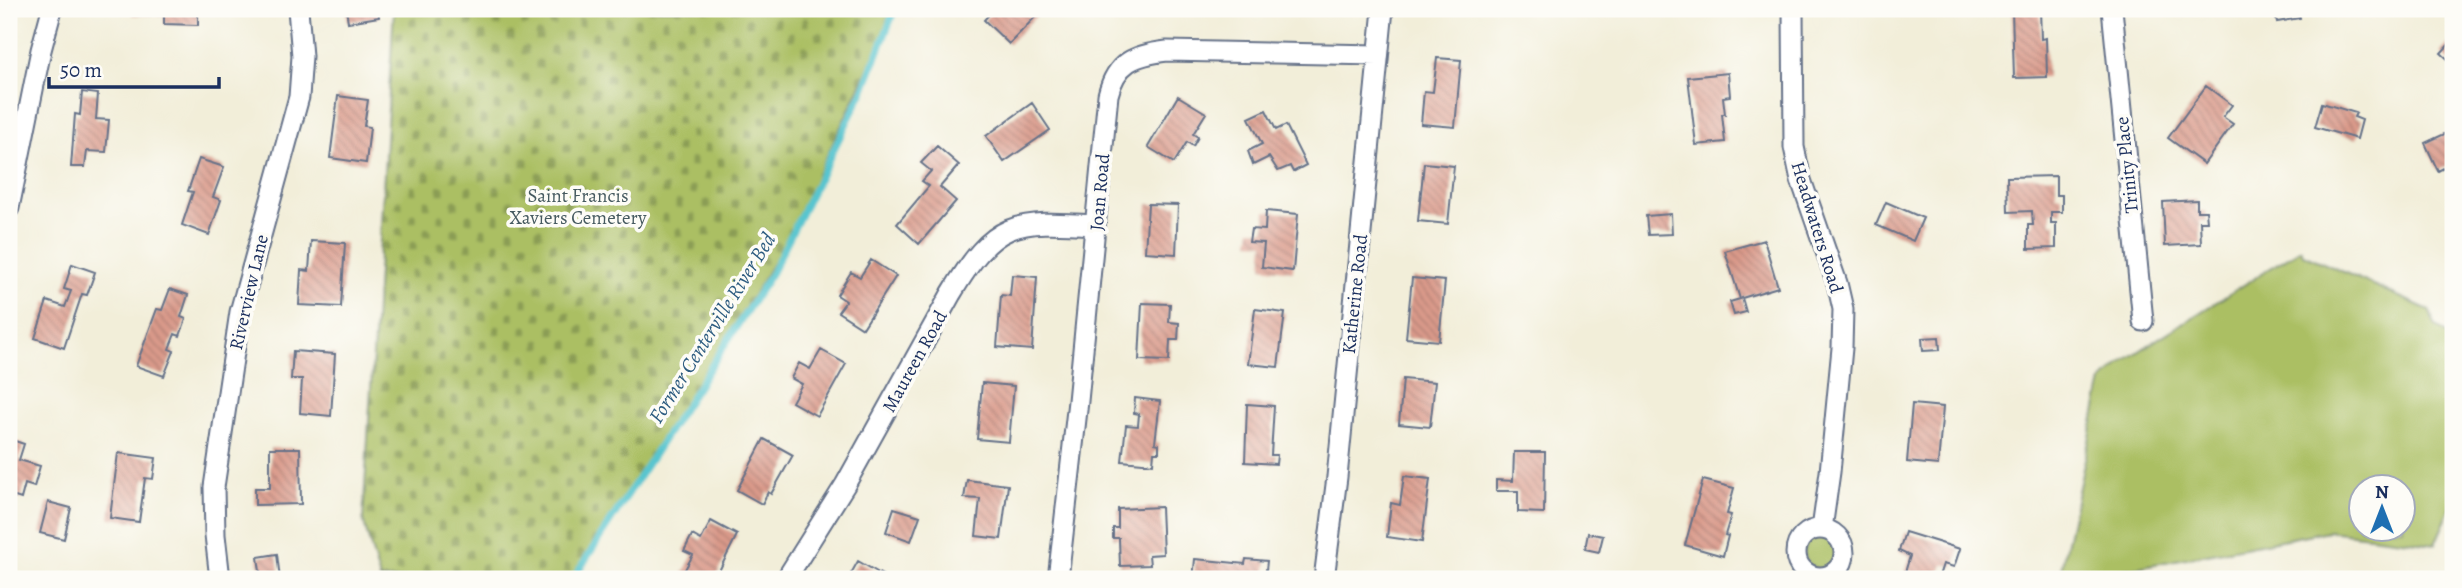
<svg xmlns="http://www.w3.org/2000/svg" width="2462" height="588" viewBox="0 0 2462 588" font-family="Alegreya,serif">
  <defs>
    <pattern id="cemetery-stones" width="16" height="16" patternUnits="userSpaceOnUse" patternTransform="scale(1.75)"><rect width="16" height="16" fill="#abbf63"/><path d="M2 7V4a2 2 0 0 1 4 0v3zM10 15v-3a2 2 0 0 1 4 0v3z" fill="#8a9c55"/></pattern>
    <pattern id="building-back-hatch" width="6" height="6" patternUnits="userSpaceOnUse" patternTransform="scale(1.75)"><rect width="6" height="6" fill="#da9a8a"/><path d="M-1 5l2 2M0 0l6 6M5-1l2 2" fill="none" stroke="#b07e74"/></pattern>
  </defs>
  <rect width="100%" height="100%" fill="#fdfcf7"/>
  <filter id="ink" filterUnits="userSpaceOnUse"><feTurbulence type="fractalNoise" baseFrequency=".0143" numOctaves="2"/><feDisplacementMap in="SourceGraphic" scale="14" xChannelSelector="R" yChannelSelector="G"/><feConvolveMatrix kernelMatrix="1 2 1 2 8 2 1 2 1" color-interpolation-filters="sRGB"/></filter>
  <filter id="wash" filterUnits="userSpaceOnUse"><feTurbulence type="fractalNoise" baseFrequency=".00686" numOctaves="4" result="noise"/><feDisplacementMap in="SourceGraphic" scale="28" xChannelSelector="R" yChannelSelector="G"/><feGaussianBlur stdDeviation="1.57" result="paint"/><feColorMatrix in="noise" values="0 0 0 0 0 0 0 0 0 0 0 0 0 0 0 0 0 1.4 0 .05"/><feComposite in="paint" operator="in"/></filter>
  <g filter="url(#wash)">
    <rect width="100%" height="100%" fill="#f2eed9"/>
    <path fill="url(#cemetery-stones)" stroke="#637760" stroke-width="2" d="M394,9H897L784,246L576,579H380L363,520Z"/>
    <path fill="#abbf63" stroke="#637760" stroke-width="2" fill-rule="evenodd" d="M2301,249L2303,254L2429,310L2435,325L2453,340V503L2435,544L2328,531L2076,579H2059L2102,381L2120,364L2156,340ZM2360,486H2402V528H2360Z
      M1804 553a16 16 0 1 1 32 0a16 16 0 1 1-32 0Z"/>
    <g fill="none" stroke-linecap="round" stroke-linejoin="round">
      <path stroke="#58c5cf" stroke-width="7" d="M573,579L772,272L864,89L895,9"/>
    </g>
    <g id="blocks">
      <path fill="url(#building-back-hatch)" d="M132,9H198V25L164,24V15H132Z
        M346,9H378L379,17L348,22Z
        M994,9H1043L1009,44L984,20Z
        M2012,9H2040L2041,39L2046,38L2047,77L2014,78Z
        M2274,9H2298L2300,18L2277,22Z
        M2453,40V64L2441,53Z
        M1437,58L1461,60L1455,127L1421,124L1424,91L1433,92Z
        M1728,73L1730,96L1723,97L1725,114H1722L1725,142L1696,145L1688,77Z
        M2206,86L2232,105L2223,117L2233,124L2204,164L2168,138Z
        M82,92L98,94L96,119L109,120L106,152L87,151L85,167H71L75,114L80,115Z
        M338,96L368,100L364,126L370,127L366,163L330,158Z
        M1178,96L1206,113L1193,134L1198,137L1193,146L1187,142L1174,163L1148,147Z
        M1032,103L1050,130L1004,162L986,136Z
        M2322,103L2356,113L2354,117L2362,120L2357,139L2315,127Z
        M1266,110L1276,130L1286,125L1306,165L1293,172L1290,166L1278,171L1269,157L1253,165L1248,151L1262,144L1249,118Z
        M2453,130V163L2438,171L2425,143Z
        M937,146L959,165L940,187L956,201L919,244L897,224L929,186L922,181L931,171L921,163Z
        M199,159L224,167L213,197L221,200L209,235L182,225L193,192L188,191Z
        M1424,163L1454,166L1448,224L1418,221Z
        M2056,176V195H2062V212H2051V223H2056V248L2028,249V225H2033L2032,211L2008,212L2007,177Z
        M2197,200V211H2206L2207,221H2200L2201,244L2165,246L2163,202Z
        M1886,202L1923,218L1913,241L1876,225Z
        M1148,204L1178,205L1176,254L1145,252Z
        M1266,211L1298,214L1293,271L1262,267L1264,243L1249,242L1251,229L1265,230Z
        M1671,214L1672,234L1648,235L1646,216Z
        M1764,240L1778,287L1742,298L1746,312L1734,315L1730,302L1740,299L1725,251Z
        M311,241L345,243L341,307L299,305L301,270L309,271Z
        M871,260L896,276L863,328L838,312L846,301L837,295L851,272L860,277Z
        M72,264L95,272L87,295L82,294L64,348L35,338L47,301L65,307L71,291L64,289Z
        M1012,275L1037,277L1032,350L997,347L1001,295L1010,296Z
        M1412,278L1445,281L1439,341L1406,338Z
        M170,289L188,295L181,317L186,319L180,336L175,334L169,349L174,351L164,376L136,366L157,309L162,310Z
        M1142,303L1170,304L1169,322L1179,323L1178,340H1170L1169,361L1139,360Z
        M1255,309L1285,313L1278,367L1248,364Z
        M1939,337L1940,350L1923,351L1922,338Z
        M821,350L846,364L817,416L792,402L802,384L791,378L799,363L810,369Z
        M293,351L335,354L331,416L300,413L302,379H291Z
        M1403,379L1435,382L1430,427L1399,424Z
        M982,383L1014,386L1009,442L977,439Z
        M1135,398L1160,401L1155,443L1159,444V452H1154L1153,464L1122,461L1126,425L1138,426L1139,414L1134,413Z
        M1247,404L1274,406L1271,455H1277L1276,464L1245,462Z
        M1912,404L1943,407L1938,465L1907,462Z
        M9,439L24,444L19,460L40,466L34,487L25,484L21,499L9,495Z
        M764,439L793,455L771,494L768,492L762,504L737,490Z
        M270,448H300L301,504L255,505V488H270Z
        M1514,452H1545L1544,513L1518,512V491H1496V480L1513,481Z
        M118,453L156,458L153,479L145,478L139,522L110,518Z
        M1404,476L1430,479L1422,542L1387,537L1391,503L1400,505Z
        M967,480L1008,485L1001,539L976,536L980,499L964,498Z
        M1703,480L1734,488L1727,514L1731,515L1725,535L1728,536L1723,556L1685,545Z
        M48,502L71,508L64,539L40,533Z
        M1161,507L1163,554L1149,555L1150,565L1120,566L1119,538H1113V528H1118V509Z
        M894,508L920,516L911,541L886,532Z
        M711,521L737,535L715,579H696L683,573L693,555L684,551L692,535L701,540Z
        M1905,532L1960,549L1954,567L1943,564L1938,579H1903L1910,556L1899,551Z
        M1588,533L1603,536L1599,552L1585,549Z
        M277,554L280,579H261L258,557Z
        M1195,559L1245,564L1246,559L1267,561L1265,579H1193Z
        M858,561L884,576L882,579H848Z"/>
    </g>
  </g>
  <g filter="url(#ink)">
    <use href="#blocks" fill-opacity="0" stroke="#667289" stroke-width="2"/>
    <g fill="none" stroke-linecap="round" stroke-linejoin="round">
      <defs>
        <path id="minor" d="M1793,9L1794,147L1801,180L1837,283L1843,309L1842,348L1830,472L1822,529
          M2112,9L2143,321
          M9,208L41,50L52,9
          M1796 553a24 24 0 1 1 48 0a24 24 0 1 1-48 0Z
          M220,579L215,535L214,487L240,312L299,97L302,56L298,9
          M786,579L845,485L951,294C995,220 1014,220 1095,225
          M1058,579L1078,401L1108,95C1116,62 1134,55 1167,51L1378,55
          M1324,579L1337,477L1383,9"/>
      </defs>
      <use href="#minor" stroke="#667289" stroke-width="23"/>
      <use href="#minor" stroke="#fff" stroke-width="19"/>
    </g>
  </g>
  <g text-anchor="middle" stroke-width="7" stroke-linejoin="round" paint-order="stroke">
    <g font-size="19" fill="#1b2f5e" stroke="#fdfcf7">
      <text transform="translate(2126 165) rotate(-96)" y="7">Trinity Place</text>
      <text transform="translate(1099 192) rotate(-85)" y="7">Joan Road</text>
      <text transform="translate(1818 227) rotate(73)" y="7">Headwaters Road</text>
      <text transform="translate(248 292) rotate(-77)" y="7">Riverview Lane</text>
      <text transform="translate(1354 294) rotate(-84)" y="7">Katherine Road</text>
      <text transform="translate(914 361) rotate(-61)" y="7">Maureen Road</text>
    </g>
    <g font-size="19" fill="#465a60" stroke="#fdfcf7">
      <text x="578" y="202">Saint Francis<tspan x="578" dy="22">Xaviers Cemetery</tspan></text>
    </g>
    <g font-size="21" font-style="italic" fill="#2d5c80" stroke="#fdfcf7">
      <text transform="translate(712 328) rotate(-58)" y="7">Former Centerville River Bed</text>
    </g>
  </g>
  <rect width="2462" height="588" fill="none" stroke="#fdfcf7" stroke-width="35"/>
  <g transform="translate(2382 508)"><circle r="33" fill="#fdfcf7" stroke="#a3aaba" stroke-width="2"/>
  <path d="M0-5L12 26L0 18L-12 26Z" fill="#1f6fb2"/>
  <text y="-10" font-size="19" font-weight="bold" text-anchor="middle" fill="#1b2f5e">N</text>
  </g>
  <path d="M49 77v10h170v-10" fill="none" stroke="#1b2f5e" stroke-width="3.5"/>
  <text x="60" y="77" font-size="21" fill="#1b2f5e" stroke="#fdfcf7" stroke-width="5" paint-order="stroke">50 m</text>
</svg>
